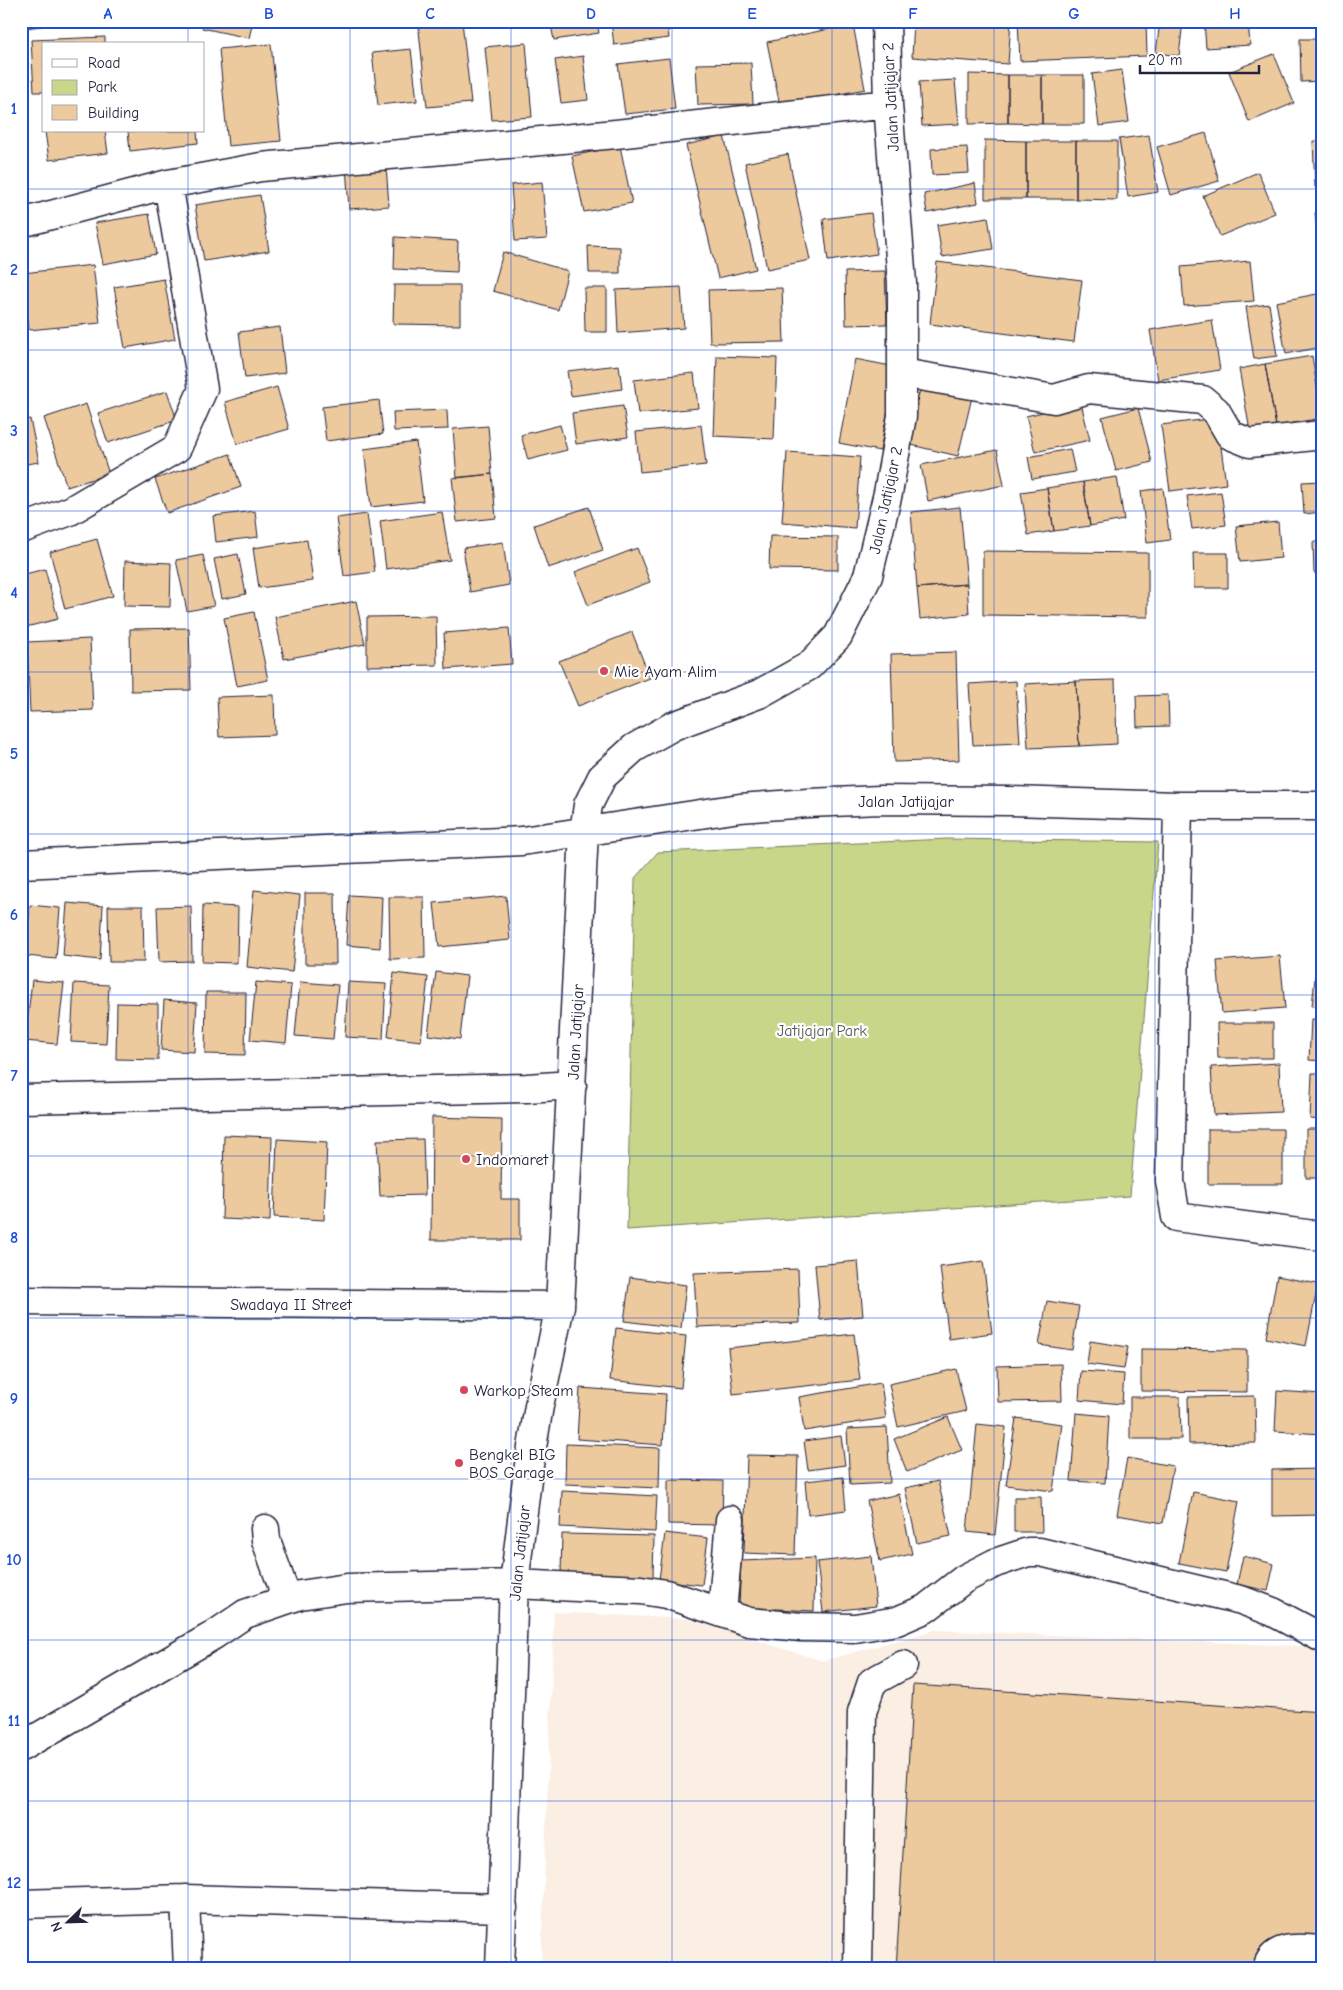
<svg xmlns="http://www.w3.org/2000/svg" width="1343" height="1990" viewBox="0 0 1343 1990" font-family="'Comic Neue',sans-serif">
  <rect width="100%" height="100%" fill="#fff"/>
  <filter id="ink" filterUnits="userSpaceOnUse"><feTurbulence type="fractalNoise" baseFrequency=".02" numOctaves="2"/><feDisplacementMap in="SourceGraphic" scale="10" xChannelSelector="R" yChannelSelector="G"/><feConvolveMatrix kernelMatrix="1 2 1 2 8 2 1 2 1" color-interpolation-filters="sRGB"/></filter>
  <g filter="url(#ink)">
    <path fill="#faefe2" d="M554,1612L688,1619L823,1661L935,1630L1322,1647V1969H541Z"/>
    <path fill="#c8d689" stroke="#757c62" d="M947,839L1158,842L1130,1196L627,1230L635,878L658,852Z"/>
    <path fill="#edc99e" stroke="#22223b" d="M26,21H74L27,28Z
      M131,21H173L172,26Z
      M204,21H253L249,38L202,28Z
      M418,21H462L471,103L427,107Z
      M550,21H597L599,33L554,40Z
      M611,21H667L669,38L614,45Z
      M914,21H1011L1008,64L912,57Z
      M1018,21H1146L1147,56L1020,61Z
      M1160,21H1183L1179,56L1156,53Z
      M1204,21H1248L1250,45L1206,48Z
      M853,24L865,89L780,106L767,42Z
      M105,37V44H44V92H34L31,40Z
      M1300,39H1322V81L1301,82Z
      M526,43L532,117L492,120L485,47Z
      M271,44L281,141L228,146L219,49Z
      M411,49L417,101L378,105L372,53Z
      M1274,54L1294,103L1249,122L1229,72Z
      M583,56L588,100L561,103L555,60Z
      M669,58L675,109L625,114L618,64Z
      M751,63L753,104L698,105L696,64Z
      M1122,70L1129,122L1099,126L1092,74Z
      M969,74L1008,75V123L969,124Z
      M1008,75H1042V124L1008,123Z
      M1042,75H1084V124H1042Z
      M955,80L959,124L922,126L919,82Z
      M45,131H105L108,153L49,160Z
      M128,131H197L198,143L130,151Z
      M1206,133L1219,181L1171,195L1157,147Z
      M1149,135L1158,192L1128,197L1119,139Z
      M724,136L756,269L718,278L686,145Z
      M985,140L1026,141V199H985Z
      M1322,140V187H1315L1313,141Z
      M1026,141H1076V199H1026Z
      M1076,141H1117V200L1076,199Z
      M620,146L632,203L584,212L572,156Z
      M967,147L969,173L932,175L931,149Z
      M788,154L810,260L767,269L745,163Z
      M386,165L389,206L349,209L346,167Z
      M1258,172L1275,213L1220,236L1203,196Z
      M542,182L547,239L515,241L511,185Z
      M975,183L978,203L927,213L924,194Z
      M260,195L269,251L204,261L195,205Z
      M1322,212V247H1319L1315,213Z
      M871,213L877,254L828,261L823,219Z
      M149,214L156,254L103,264L95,223Z
      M988,217L993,249L942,257L937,225Z
      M395,237L458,241L457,272L394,269Z
      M588,246L620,247V273H589Z
      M503,252L568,271L558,310L493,291Z
      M1250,261L1254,301L1184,306L1181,267Z
      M937,262L1082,280L1074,342L930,324Z
      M93,265L100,323L29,330L23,273Z
      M885,271L887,324L846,325L845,272Z
      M164,279L175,339L125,348L114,287Z
      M394,285H460V325L393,324Z
      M681,287L684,328L618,333L616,290Z
      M584,288H607V332H585Z
      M782,288L784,342L710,343L708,290Z
      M1322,293V347L1286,354L1276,302Z
      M1269,304L1277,356L1254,359L1246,307Z
      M1212,320L1220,370L1158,380L1150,330Z
      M280,327L285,373L245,378L239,332Z
      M717,356L777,358L774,439L714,436Z
      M1312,356L1322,418L1276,426L1265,364Z
      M855,359L896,367L880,451L839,443Z
      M1265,364L1276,426L1250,431L1239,369Z
      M619,365L622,389L571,396L567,371Z
      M694,373L698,408L638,414L634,380Z
      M21,378L27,398L21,400Z
      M921,385L972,397L958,456L907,444Z
      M277,387L289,429L237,444L225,402Z
      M167,391L177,420L108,443L98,413Z
      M379,400L383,434L326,441L322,407Z
      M1081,403L1090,440L1035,452L1026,416Z
      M86,404L109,474L67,487L44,418Z
      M623,406L628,437L576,444L572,413Z
      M1138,408L1152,462L1116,471L1102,417Z
      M447,410L448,429L394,431L393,412Z
      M1217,418L1226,484L1170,491L1161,425Z
      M30,419L39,462L21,465V421Z
      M560,425L567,450L528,460L521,435Z
      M701,425L706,465L640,472L636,432Z
      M488,426L492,474L457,478L453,429Z
      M416,442L423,501L371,507L364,449Z
      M1070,449L1075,472L1032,479L1028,457Z
      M997,450L1004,485L928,501L921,465Z
      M787,452L860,457L855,528L782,522Z
      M230,454L241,487L167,513L155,479Z
      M492,474L496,518L457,522L452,478Z
      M1117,477L1124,520L1090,526L1083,482Z
      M1322,481V512L1304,514L1302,482Z
      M1083,482L1090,526L1054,531L1047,488Z
      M1047,488L1054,531L1028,535L1021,492Z
      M1163,488L1170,540L1147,543L1141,491Z
      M1221,492L1226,525L1192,529L1187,496Z
      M589,507L603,550L548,568L534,525Z
      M960,507L967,584L917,588L911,512Z
      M255,511L258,537L216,542L213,516Z
      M442,512L450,560L386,569L380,521Z
      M367,514L375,572L344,576L336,518Z
      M1278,522L1281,558L1240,562L1236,526Z
      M770,536L838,537V570L769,569Z
      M97,539L113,596L65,609L50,552Z
      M307,540L313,581L259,588L253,548Z
      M503,542L509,585L470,592L463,548Z
      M1313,542H1322V573H1314Z
      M637,548L650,582L588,605L575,572Z
      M983,551L1148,553V617L983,615Z
      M1193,553H1228V588H1194Z
      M238,554L246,594L222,599L214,559Z
      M203,555L214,606L187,611L176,560Z
      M125,561L171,563L170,607L124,606Z
      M45,569L58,619L22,628L21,575Z
      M967,584L969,614L920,619L917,588Z
      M356,601L365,644L284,659L275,617Z
      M254,612L268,680L237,686L224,618Z
      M436,616L437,665L367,666V617Z
      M189,628L191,690L131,691L130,629Z
      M509,628L512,664L446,669L444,633Z
      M632,632L650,678L578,706L559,661Z
      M90,639L93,710L30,712L27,642Z
      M956,652L959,760L894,762L891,654Z
      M1115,680L1117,744L1079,746L1076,681Z
      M1016,681L1020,743L973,745L969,684Z
      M1076,681L1079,746L1028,748L1025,684Z
      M274,695L275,735L219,737L217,697Z
      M1168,695L1169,726L1137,727L1136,696Z
      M254,890L300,895L292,972L247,967Z
      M305,893H335L336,964H305Z
      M349,895L382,897L380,948L346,945Z
      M506,896L510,940L439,947L434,903Z
      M389,897H424L425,958L390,959Z
      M67,903L103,906L100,960L63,956Z
      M30,905L60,908L56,959L26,956Z
      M203,905L238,907L237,963L202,962Z
      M108,906H143L144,962H109Z
      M191,906L192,961L159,962L157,907Z
      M1280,956L1285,1008L1222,1013L1217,961Z
      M1317,959H1322V1007L1312,1006Z
      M436,972L467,976L460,1039L428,1035Z
      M394,973L428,977L421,1041L388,1037Z
      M32,980L64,983L57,1044L25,1041Z
      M256,982L291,985L286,1043L250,1040Z
      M300,982L338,985L333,1039L295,1036Z
      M348,982L386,984L383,1039L345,1037Z
      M74,983L109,985L106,1044L71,1042Z
      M206,992H246L245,1055L205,1054Z
      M164,1000L197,1003L194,1052L161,1050Z
      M117,1003L158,1004V1060L116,1059Z
      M1311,1019H1322V1061L1309,1060Z
      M1217,1023H1273V1058H1218Z
      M1279,1063L1281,1112L1214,1115L1211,1067Z
      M1312,1073H1322V1120L1310,1119Z
      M432,1117L502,1119L501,1199H520V1240H431Z
      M1208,1129H1283V1184H1208Z
      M1306,1129H1322V1178H1306Z
      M224,1135L272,1137L270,1221L222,1219Z
      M277,1139L327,1142L324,1220L274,1217Z
      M423,1139L425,1195L380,1196L377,1140Z
      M858,1261L863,1316L820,1320L815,1265Z
      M983,1261L992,1333L949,1339L940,1267Z
      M798,1269L800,1323L697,1327L694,1273Z
      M1277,1276L1318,1284L1306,1346L1266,1338Z
      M630,1277L686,1285L681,1328L624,1321Z
      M1047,1301L1079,1306L1072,1350L1039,1345Z
      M616,1328L686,1336L681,1388L610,1380Z
      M854,1334L860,1380L733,1394L728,1348Z
      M1090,1341L1128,1347L1124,1369L1087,1364Z
      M1141,1349L1247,1350V1392L1141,1391Z
      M1061,1364L1062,1401L998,1402L997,1366Z
      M956,1369L966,1411L898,1427L889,1384Z
      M1081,1371L1124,1374L1122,1404L1079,1400Z
      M881,1383L886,1418L804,1431L799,1397Z
      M580,1388L666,1394L663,1445L577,1439Z
      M1277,1391L1322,1394V1434L1275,1431Z
      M1255,1396L1256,1443L1189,1444L1188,1397Z
      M1130,1397H1180L1181,1439H1130Z
      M1076,1413L1109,1416L1105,1483L1071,1481Z
      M948,1417L962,1450L907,1472L894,1439Z
      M1016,1418L1062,1424L1053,1491L1006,1485Z
      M977,1424L1006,1427L995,1535L967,1532Z
      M887,1427L890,1483L850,1485L847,1429Z
      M841,1436L845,1465L808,1470L804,1441Z
      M566,1444L660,1448L659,1488L565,1484Z
      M747,1455L798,1456L795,1555L744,1553Z
      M1127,1458L1173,1466L1163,1523L1117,1515Z
      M1322,1469V1515L1272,1516V1470Z
      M843,1477L846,1510L808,1515L805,1481Z
      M668,1480L723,1481L722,1525L668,1524Z
      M938,1481L951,1536L917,1543L905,1488Z
      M562,1491L657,1496L655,1532L560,1527Z
      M1193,1492L1239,1501L1226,1572L1179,1563Z
      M899,1494L912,1554L880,1561L867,1501Z
      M1014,1497H1041L1042,1532H1014Z
      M665,1533L708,1538L702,1585L659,1580Z
      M562,1534L654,1536L653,1577L561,1575Z
      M871,1556L876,1606L823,1612L817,1562Z
      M1243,1556L1274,1564L1268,1591L1237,1584Z
      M815,1558L814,1611L739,1607L741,1561Z
      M913,1685L1322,1712V1969H896Z"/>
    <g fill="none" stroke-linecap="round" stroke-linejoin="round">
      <defs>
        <path id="minor" d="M21,223L168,184L261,167L616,134L888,104
          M902,373L1054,399L1089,389L1203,400L1216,411L1230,435L1250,443L1322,435
          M21,529L70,511L177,448L203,389L168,184
          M1178,806L1170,1181L1176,1217L1322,1236
          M21,864L522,841L740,808L808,803L880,800L1011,801L1178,806H1322
          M21,1099L527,1088L572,1085
          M21,1301L560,1306
          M265,1529L266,1540L287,1599
          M722,1613L730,1520
          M21,1747L214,1635L245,1614L300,1595L347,1588L514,1584L641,1590L666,1594L749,1622L801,1627L855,1628L897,1621L925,1609L964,1579L995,1563L1028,1552H1040L1241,1600L1273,1612L1322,1638
          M185,1899L188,1969
          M21,1904L185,1899L503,1908
          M500,1969L514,1584L528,1471L539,1406L560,1306L584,832L588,805L602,777L634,748L673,726L759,694L809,666L838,636L868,576L888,493L902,416V283L888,104L886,21
          M858,1969L862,1712L872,1682L903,1665
          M1267,1969C1273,1943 1301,1949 1322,1950"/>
      </defs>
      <use href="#minor" stroke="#22223b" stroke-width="31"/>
      <use href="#minor" stroke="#fff" stroke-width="28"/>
    </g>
  </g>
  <path fill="none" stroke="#1d4ed8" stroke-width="1" stroke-opacity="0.55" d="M188,21V44M350,21V1969M511,21V1969M672,21V1969M832,21V1969M994,21V1969M1155,21V1969M188,131V1969M21,189H1322M21,350H1322M21,511H1322M21,672H1322M21,834H1322M21,995H1322M21,1156H1322M21,1318H1322M21,1479H1322M21,1640H1322M21,1801H1322"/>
  <g fill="#d1495b" stroke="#fff" stroke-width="2">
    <circle cx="604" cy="671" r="5"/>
    <circle cx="466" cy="1159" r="5"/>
    <circle cx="464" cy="1390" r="5"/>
    <circle cx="459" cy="1463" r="5"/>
  </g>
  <g text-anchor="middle" stroke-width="4.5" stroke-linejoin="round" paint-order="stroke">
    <g font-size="16" fill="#22223b" stroke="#fff">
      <text transform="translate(890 97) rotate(-93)" y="6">Jalan Jatijajar 2</text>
      <text transform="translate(885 500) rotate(-78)" y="6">Jalan Jatijajar 2</text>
      <text x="906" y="807">Jalan Jatijajar</text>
      <text transform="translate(575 1032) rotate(-87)" y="6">Jalan Jatijajar</text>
      <text x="291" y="1310">Swadaya II Street</text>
      <text transform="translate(519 1553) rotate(-84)" y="6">Jalan Jatijajar</text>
    </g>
    <g font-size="16" fill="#22223b" stroke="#fff" text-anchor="start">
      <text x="614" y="677">Mie Ayam Alim</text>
      <text x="476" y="1165">Indomaret</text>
      <text x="474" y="1396">Warkop Steam</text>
      <text x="469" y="1460">Bengkel BIG<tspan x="469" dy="18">BOS Garage</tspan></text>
    </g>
    <g font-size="16" fill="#545852" stroke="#fff">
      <text x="822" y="1036">Jatijajar Park</text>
    </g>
  </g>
  <rect width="1343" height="1990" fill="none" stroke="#fff" stroke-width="55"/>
  <rect x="42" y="42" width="162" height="90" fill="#ffffff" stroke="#a7a7b1"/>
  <rect x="52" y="59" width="25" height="8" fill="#ffffff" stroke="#a7a7b1"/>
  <text x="88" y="68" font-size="15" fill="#22223b">Road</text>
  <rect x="52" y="80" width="25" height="15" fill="#c8d689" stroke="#a7a7b1"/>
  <text x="88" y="92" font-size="15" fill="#22223b">Park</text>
  <rect x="52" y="105" width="25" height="15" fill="#edc99e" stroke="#a7a7b1"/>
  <text x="88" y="118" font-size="15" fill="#22223b">Building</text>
  <g transform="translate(68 1922) rotate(247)" stroke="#ffffff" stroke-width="4" paint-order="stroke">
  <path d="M0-4L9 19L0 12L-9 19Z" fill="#22223b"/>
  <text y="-8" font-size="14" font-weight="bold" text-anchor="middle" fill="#22223b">N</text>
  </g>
  <path d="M1140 65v8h119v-8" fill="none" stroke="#22223b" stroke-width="2.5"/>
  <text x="1148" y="65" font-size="15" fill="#22223b" stroke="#ffffff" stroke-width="4" paint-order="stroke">20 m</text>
  <rect x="28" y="28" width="1288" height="1934" fill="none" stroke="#1d4ed8" stroke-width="2"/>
  <g font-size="16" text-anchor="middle" font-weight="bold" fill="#1d4ed8">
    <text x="108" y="19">A</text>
    <text x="269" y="19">B</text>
    <text x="430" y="19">C</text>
    <text x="591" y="19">D</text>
    <text x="752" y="19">E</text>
    <text x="913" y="19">F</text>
    <text x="1074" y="19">G</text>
    <text x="1235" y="19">H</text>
    <text x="14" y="114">1</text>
    <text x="14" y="275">2</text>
    <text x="14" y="436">3</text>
    <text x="14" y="598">4</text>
    <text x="14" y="759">5</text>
    <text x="14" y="920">6</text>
    <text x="14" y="1081">7</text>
    <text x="14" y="1243">8</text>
    <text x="14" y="1404">9</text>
    <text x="14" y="1565">10</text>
    <text x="14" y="1726">11</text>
    <text x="14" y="1888">12</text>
  </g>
</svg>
